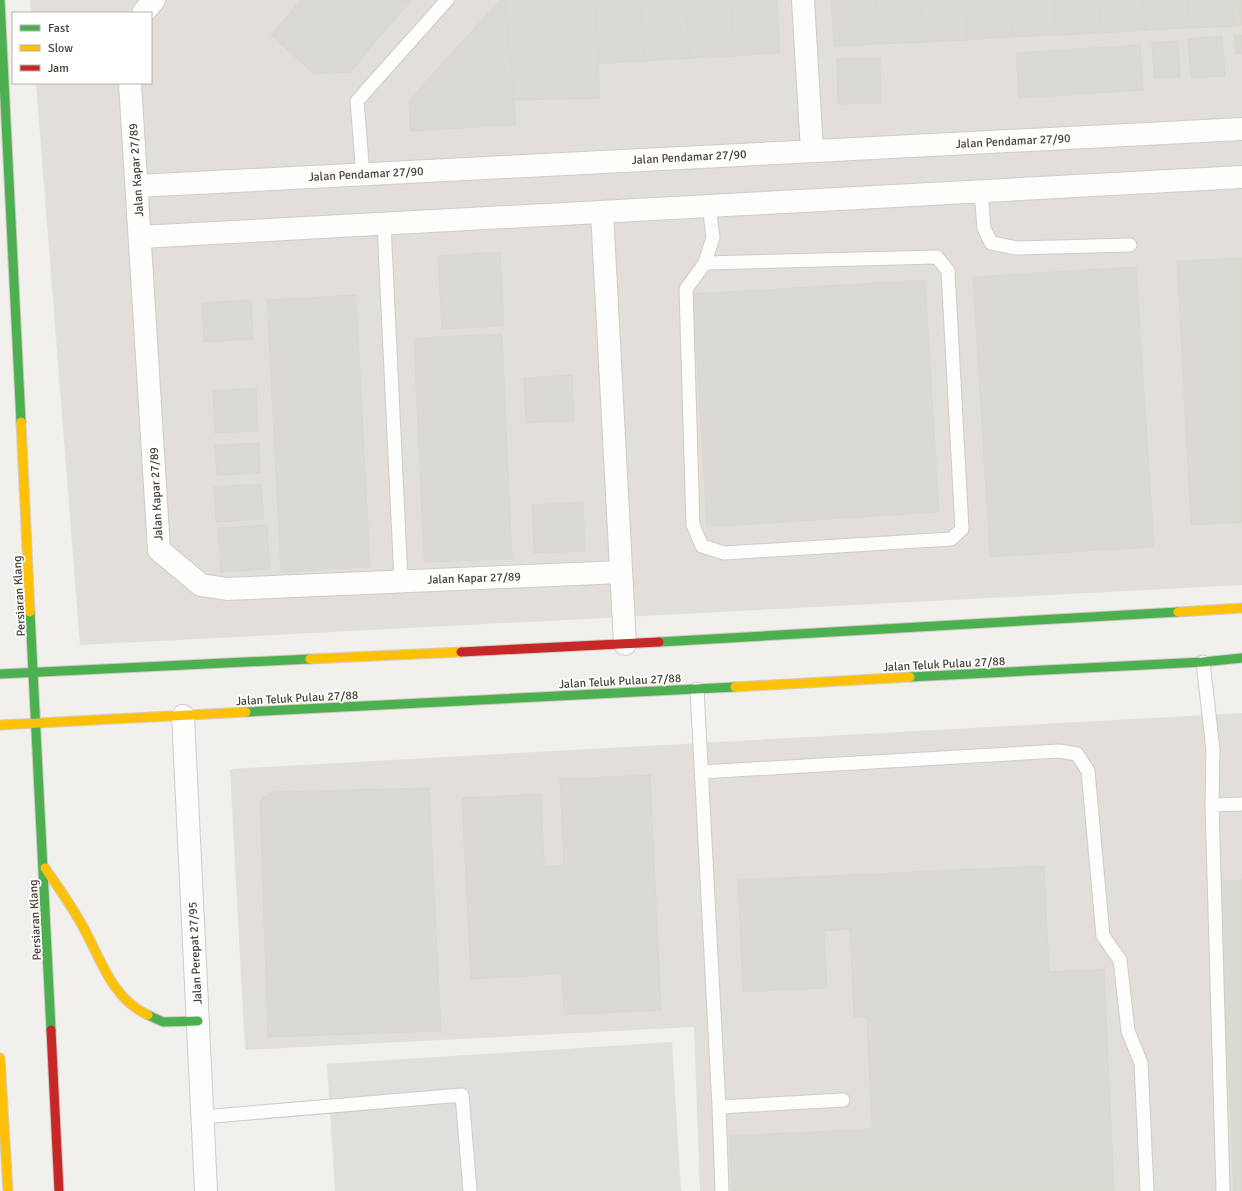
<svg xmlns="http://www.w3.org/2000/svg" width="1242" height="1191" viewBox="0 0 1242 1191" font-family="Signika,sans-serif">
  <rect width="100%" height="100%" fill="#f2f0ec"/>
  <path fill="#e2dfda" d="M30,0H1242V585L80,645L36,83H151V13H31Z
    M1242,713V1191H700L694,1027L245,1050L230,769Z"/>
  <path fill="#e1dfdc" d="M672,1042L681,1191H335L327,1064Z"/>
  <path fill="#dbd9d4" stroke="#dad7d1" d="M301,0H329L376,41L351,72L314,74L271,35Z
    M329,0H399L406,7L376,41Z
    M399,0H412L406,7Z
    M500,0H505L516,125L410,131L409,100Z
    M505,0H595L600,98L514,100Z
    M595,0H640L644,61L599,64Z
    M640,0H686L689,58L644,61Z
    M686,0H731L734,56L689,58Z
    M731,0H777L780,53L734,56Z
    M831,0H876L878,44L834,47Z
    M876,0H921L923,42L878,44Z
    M921,0H965L967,40L923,42Z
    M965,0H1010L1012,37L967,40Z
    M1010,0H1054L1056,35L1012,37Z
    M1054,0H1099L1101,33L1056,35Z
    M1099,0H1143L1145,30L1101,33Z
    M1143,0H1188L1189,28L1145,30Z
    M1188,0H1232L1234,26L1189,28Z
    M1232,0H1242V25L1234,26Z
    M1242,35V54H1236L1234,36Z
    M1222,36L1225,76L1191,78L1188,39Z
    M1178,41L1180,77L1154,78L1152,42Z
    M1140,45L1143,90L1019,98L1016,53Z
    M880,58L881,103L838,104L837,59Z
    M500,252L504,326L442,329L438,256Z
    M1242,258V522L1191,525L1177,261Z
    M1136,267L1154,547L990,557L973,277Z
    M925,280L939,512L707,527L693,294Z
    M356,295L370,567L281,572L267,300Z
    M251,300L253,339L204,342L202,303Z
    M502,334L512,559L424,562L414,338Z
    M572,375L574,421L526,423L524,378Z
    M256,388L258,431L215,433L213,391Z
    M259,443L260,473L217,475L215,445Z
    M261,484L264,519L216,522L214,487Z
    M583,502L585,551L534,553L532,505Z
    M267,525L270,569L221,572L218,528Z
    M650,775L661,1010L564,1015L562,974L471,979L462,798L541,794L544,866L564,865L560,779Z
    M429,788L441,1031L268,1037L260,803L265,796L275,792Z
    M1044,866L1049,972L1104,969L1114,1191H732L730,1136L872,1129L867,1017H854L850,929L824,931L827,988L743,992L738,880Z
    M1242,880V1191H1234L1219,881Z"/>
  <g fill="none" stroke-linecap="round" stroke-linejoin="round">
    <defs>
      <path id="lane" d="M363,175L357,101L447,0
        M981,191L984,228L991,243L1017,248L1130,245
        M384,224L401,581
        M705,263L937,257L948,271L962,529L951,539L724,553L702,546L693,525L686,289L705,263L713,237L709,206
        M1203,662L1213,750L1212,805L1223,1191
        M697,689L719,1107L722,1191
        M701,772L1059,751L1077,754L1088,771L1103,936L1120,960L1128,1031L1141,1063L1147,1191
        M1212,805L1242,804
        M719,1107L843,1100
        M202,1117L462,1095L470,1191"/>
      <path id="street" d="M803,0L812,151
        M143,13L154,0
        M130,83L159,550L201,585L227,589L621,572
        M137,186L1242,129
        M602,212L625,644
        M140,237L1242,177
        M183,716L206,1191"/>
      <path id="fast" d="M0,0L21,422
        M30,612L51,1030
        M659,642L1178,612
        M0,674L310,659
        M910,677L1203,662L1242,658
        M246,712L735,687
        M148,1015L163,1022L198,1021"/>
      <path id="slow" d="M21,422L30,612
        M1178,612L1242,608
        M310,659L461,652
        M735,687L910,677
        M0,725L246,712
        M45,868C58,887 72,906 83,927C101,959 112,999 148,1015
        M0,1058L8,1191"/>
      <path id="jam" d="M461,652L659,642
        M51,1030L59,1191"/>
    </defs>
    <use href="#lane" stroke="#ceccc8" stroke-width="15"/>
    <use href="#street" stroke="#ceccc8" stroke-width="24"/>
    <use href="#fast" stroke="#d2cdc3" stroke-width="11"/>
    <use href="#slow" stroke="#d2cdc3" stroke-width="11"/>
    <use href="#jam" stroke="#d2cdc3" stroke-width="11"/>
    <use href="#lane" stroke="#fdfdfc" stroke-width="13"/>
    <use href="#street" stroke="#fdfdfc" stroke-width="22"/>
    <use href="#fast" stroke="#4caf50" stroke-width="9"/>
    <use href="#slow" stroke="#ffc107" stroke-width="9"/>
    <use href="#jam" stroke="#c62828" stroke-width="9"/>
  </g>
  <g text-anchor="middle" stroke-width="3.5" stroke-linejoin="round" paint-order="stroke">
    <g font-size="12" fill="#494237" stroke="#fff">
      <text transform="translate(1013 141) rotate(-3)" y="4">Jalan Pendamar 27/90</text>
      <text transform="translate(689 157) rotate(-3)" y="4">Jalan Pendamar 27/90</text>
      <text transform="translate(136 170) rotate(-94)" y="4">Jalan Kapar 27/89</text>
      <text transform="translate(366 174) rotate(-3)" y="4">Jalan Pendamar 27/90</text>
      <text transform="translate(156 494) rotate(-93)" y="4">Jalan Kapar 27/89</text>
      <text transform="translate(474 578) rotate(-2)" y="4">Jalan Kapar 27/89</text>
      <text transform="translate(19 596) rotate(-93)" y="4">Persiaran Klang</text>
      <text transform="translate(944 664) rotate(-3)" y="4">Jalan Teluk Pulau 27/88</text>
      <text transform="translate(620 681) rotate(-3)" y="4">Jalan Teluk Pulau 27/88</text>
      <text transform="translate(297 698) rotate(-3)" y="4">Jalan Teluk Pulau 27/88</text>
      <text transform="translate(35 920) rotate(-93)" y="4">Persiaran Klang</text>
      <text transform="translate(195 953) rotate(-93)" y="4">Jalan Perepat 27/95</text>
    </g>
  </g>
  <rect x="12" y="12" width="140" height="72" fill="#ffffff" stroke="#b6b3af"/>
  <rect x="20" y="25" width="20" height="6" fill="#4caf50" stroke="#b6b3af"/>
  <text x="48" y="32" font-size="12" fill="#494237">Fast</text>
  <rect x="20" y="45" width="20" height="6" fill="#ffc107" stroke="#b6b3af"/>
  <text x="48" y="52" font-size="12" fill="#494237">Slow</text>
  <rect x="20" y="65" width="20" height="6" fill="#c62828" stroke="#b6b3af"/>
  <text x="48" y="72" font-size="12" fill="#494237">Jam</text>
</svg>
